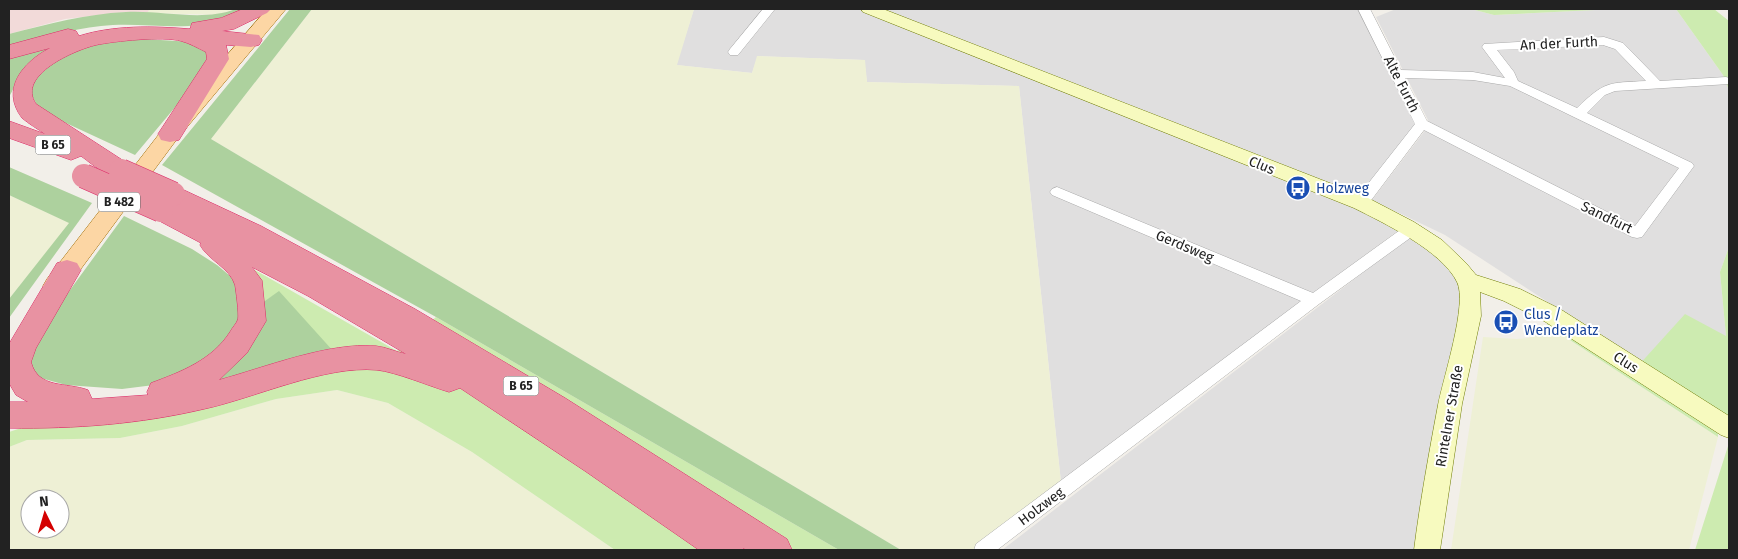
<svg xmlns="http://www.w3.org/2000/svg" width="1738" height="559" viewBox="0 0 1738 559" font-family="'Fira Sans',sans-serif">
  <rect width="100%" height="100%" fill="#f2efe9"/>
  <path fill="#e0dfdf" d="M694,9H863L1358,209L1399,230L1061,482L1019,86L867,82L864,60L758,56L752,73L676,65Z
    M876,9H1359L1416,123L1362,196Z
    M1396,9H1471L1494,15L1615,9H1676L1723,75L1729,90V247L1720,272L1726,336L1637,367L1557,308L1445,235L1372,200L1430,124L1376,17Z
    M1413,234L1462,281L1461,314L1416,550H1002Z"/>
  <path fill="#f2dad9" d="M9,9H150L147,13L127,12L65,19L9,34Z"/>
  <path fill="#eef0d5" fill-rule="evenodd" d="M150,9H233L221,15L147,13Z
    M312,9H694L677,65L752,73L757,56L865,60L867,82L1019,86L1062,492L987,550H901L211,139Z
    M9,195L70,223L9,299Z
    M1547,325L1718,437L1689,550H1451L1483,337L1517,339L1529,338Z
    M337,390L388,403L472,452L615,550H9V447L27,440L120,438L182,426L276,399ZM30,499H60V529H30Z"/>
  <path fill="#cdebb0" d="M1471,9H1615L1494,15Z
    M1676,9H1714L1729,21V90L1723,75Z
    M1729,247V426L1717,420L1718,437L1547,325L1552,315L1637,367L1685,314L1726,336L1720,272Z
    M248,266L397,351L436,317L839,550H615L472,452L388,403L337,390L276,399L182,426L120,438L27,440L9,447V432L21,428L149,416L279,292L262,303Z
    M1729,443V550H1695Z"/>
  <path fill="#add19e" d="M236,9H255C237,17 220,23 200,25C168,29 134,22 101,26C70,29 39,39 9,48V34C48,24 85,14 126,12C162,10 202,22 236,9Z
    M290,9H312L211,139L901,550H839L436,317L162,165Z
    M76,36L23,71L9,97V56Z
    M129,38L192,42L211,51L208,68L135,155L40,111L29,90L30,83L67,51Z
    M9,167L92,203L9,318V299L69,223L9,195Z
    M124,216L192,249L217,265L242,286L246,307L236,334L206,364L162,384L122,389L66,385L37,377L28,365L32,342Z
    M279,291L334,352L172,396L262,303Z"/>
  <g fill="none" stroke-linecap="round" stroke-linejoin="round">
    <defs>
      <path id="street" d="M763,9H775L738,55H730L728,52L730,49Z
        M1358,9H1370L1401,70L1473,72L1505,78L1482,47L1484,44L1604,37L1623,43L1660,81L1726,77L1729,78V84L1615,91L1605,95L1587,113L1692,163L1694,166L1642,237L1637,238L1632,237L1424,130L1366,207H1356L1354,203L1356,199L1415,124ZM1603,45L1615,49L1646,81C1608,83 1605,81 1577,108L1518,81L1514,72L1497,50ZM1405,78L1473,80L1510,86L1679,168L1635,226L1427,121Z
        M1057,187L1313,293L1407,225L1412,224L1417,225L1419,229L1417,233L1319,304L997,550H974L976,544L1301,301L1052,195L1050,192L1052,189Z"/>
      <path id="secondary" d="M861,9H883L1368,198L1414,222L1442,240L1466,263L1476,275L1520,289L1560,309L1729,416V438L1721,435L1544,321L1504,301L1480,292L1481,316L1462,404L1440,550H1414C1420,502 1429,453 1438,405C1443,379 1468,303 1457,282C1442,251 1384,223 1354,208L863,12Z"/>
      <path id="primary" d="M267,9H286L177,139L63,293L55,295L47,293L43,286L47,279L163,129Z"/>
      <path id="highway" d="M243,9H271L267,13L234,29L222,31L259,35L262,40L259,45L251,47L226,45L229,59L179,140L170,142L161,140L158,134L207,59L206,52C198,48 189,43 181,41C163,36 115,41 96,45C75,50 16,75 36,104L130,165L133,171L130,177C111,182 95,166 81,156L71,160L9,138V121L45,134C38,129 29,124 22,118C0,89 23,62 50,48L9,59V45L68,29L76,31L79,36C114,25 153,26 190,29L192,23L221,18Z
        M173,185L261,226L415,309L565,398L787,539L792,550H747L743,548L744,550H699L585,471L460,388L449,392C429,386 396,372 377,370C325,365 255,398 204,409C140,424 75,429 9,428V402H28L16,395L9,383V344L57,263L67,260L77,263L81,270L36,348L31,362C38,389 66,382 88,390L92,399L148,395L147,392L151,383C181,372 212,360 230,332C232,328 237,323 238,319C239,313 236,291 235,285C230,268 208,260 200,245L201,243L152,217L148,210L152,203L161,201L170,203L164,200L160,194L164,188ZM252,267L308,296L406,354C396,352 386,347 376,346C329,342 266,367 219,380L247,353L266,321L262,281Z"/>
    </defs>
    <use href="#street" stroke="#a9a9a9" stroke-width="1"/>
    <use href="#secondary" stroke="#707d05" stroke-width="1"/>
    <use href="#primary" stroke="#a06b00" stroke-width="1"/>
    <use href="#highway" stroke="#dc2a67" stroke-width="1"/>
    <use href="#street" fill="#fff" fill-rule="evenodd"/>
    <use href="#secondary" fill="#f7fabf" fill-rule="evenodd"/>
    <use href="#primary" fill="#fcd6a4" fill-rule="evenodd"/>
    <use href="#highway" fill="#e892a2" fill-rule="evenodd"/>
    <defs>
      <path id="highway-bridge" d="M121,171L173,194
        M84,176L161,210"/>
    </defs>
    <use href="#highway-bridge" stroke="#dc2a67" stroke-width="25" stroke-linecap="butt"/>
    <use href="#highway-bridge" stroke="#e892a2" stroke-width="24"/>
  </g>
  <defs>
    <symbol id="bus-disc" viewBox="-11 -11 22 22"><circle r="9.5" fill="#1a4fb4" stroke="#fff"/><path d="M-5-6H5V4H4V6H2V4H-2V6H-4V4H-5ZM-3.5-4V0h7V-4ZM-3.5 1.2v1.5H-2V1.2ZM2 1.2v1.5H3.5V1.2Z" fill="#fff"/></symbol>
  </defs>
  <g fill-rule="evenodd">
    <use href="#bus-disc" x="1284" y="174" width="28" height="28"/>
    <use href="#bus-disc" x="1492" y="308" width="28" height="28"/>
  </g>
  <g text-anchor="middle" stroke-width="4" stroke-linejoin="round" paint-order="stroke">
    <g fill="#fff" stroke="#646464" stroke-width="1">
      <rect x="35.5" y="135.5" width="35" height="19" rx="4"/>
      <rect x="98" y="192.5" width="42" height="19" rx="4"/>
      <rect x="503.5" y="376.5" width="35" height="19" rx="4"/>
    </g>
    <g font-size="12" font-weight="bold" fill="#222">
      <text x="53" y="149">B 65</text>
      <text x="119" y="206">B 482</text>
      <text x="521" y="390">B 65</text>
    </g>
    <g font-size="14" fill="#222" stroke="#fff">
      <text transform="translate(1559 43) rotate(-3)" y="5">An der Furth</text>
      <text transform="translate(1402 84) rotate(63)" y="5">Alte Furth</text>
      <text transform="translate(1262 165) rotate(22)" y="5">Clus</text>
      <text transform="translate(1607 217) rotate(26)" y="5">Sandfurt</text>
      <text transform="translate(1185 246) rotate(23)" y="5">Gerdsweg</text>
      <text transform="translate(1626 362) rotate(33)" y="5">Clus</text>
      <text transform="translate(1449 416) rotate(-80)" y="5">Rintelner Straße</text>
      <text transform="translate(1041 506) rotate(-37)" y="5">Holzweg</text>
    </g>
    <g font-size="14" fill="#164399" stroke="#fff" text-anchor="start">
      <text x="1316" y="193">Holzweg</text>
      <text x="1524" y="319">Clus /<tspan x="1524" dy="16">Wendeplatz</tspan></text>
    </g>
  </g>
  <rect width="1738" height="559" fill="none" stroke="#222222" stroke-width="20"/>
  <g transform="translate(45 514) rotate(355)"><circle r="24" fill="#ffffff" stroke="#a7a7a7"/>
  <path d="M0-4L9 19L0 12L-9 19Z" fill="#d40000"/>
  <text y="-8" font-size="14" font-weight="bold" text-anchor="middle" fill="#222222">N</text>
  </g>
</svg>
